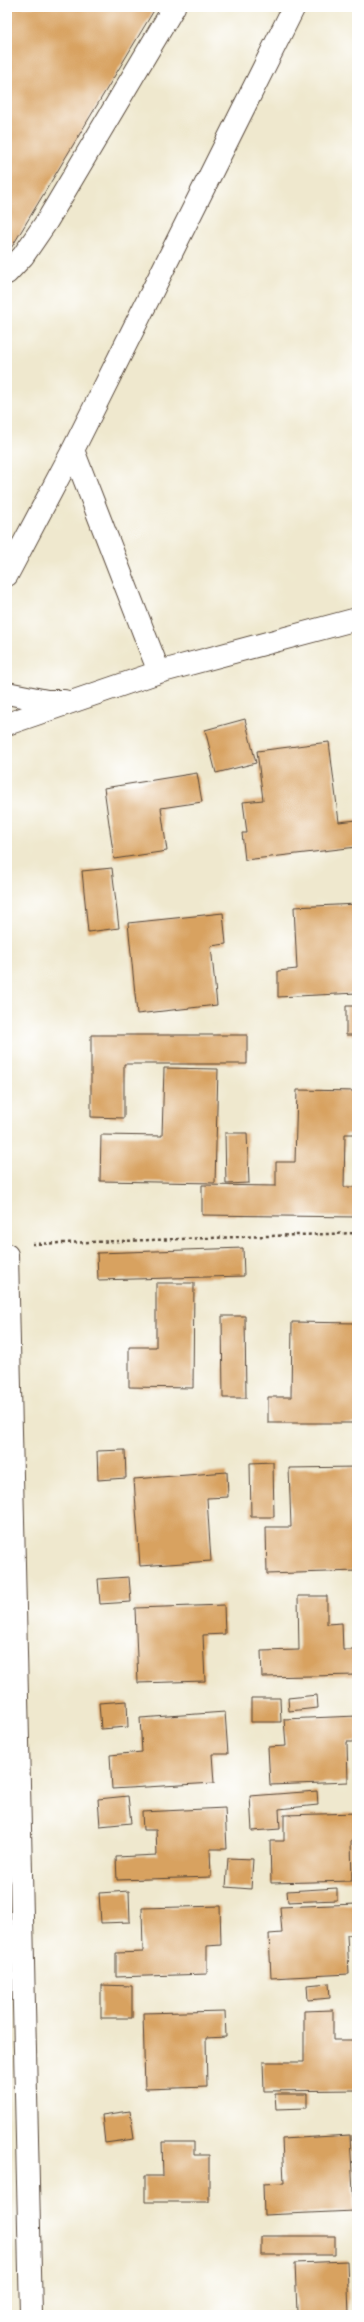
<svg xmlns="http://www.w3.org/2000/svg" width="364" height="2322" viewBox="0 0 364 2322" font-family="'Shantell Sans',sans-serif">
  <rect width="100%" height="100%" fill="#fff"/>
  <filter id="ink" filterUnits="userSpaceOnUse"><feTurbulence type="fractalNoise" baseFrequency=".025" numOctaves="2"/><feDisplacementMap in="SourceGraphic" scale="8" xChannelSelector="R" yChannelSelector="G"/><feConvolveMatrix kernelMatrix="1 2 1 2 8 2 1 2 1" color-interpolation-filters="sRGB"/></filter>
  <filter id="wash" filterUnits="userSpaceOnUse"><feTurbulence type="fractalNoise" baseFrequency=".012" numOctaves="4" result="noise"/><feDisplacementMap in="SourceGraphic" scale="16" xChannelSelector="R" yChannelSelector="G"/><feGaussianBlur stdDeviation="0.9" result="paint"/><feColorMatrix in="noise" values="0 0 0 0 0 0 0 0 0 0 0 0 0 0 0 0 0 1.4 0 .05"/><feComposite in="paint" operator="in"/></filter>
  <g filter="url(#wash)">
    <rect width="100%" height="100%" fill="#efe8ce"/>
    <g id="blocks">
      <path fill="#d8a261" d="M7,7H156L7,255Z
        M245,719L256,763L216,773L205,730Z
        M329,742L339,822L357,820V847L245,860L242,833H247L243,802L263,800L257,751Z
        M197,773L202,802L161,808L167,851L114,859L104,788Z
        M112,868L119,928L88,932L82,871Z
        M357,904V993L278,997V971L297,969L294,907Z
        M223,913L226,944L211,946L217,1005L137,1014L128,923Z
        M346,1006H357V1035H346Z
        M91,1035H247V1064H124V1118L91,1117Z
        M164,1068L218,1069L215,1183L100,1181L101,1135L162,1136Z
        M297,1090L357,1091V1134H345L344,1187H357V1217L202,1215V1185L276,1186V1162H295Z
        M225,1133H247L249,1183L226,1184Z
        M243,1248L244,1276L98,1280L97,1253Z
        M156,1283H194L193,1388L129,1387V1347H156Z
        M222,1316H245L246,1398H223Z
        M292,1322L357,1323V1423H268V1397H291Z
        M125,1450L126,1478L98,1480L97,1451Z
        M273,1462L274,1517H251L250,1463Z
        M357,1467V1571L267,1574L266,1527H291L289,1468Z
        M227,1472L228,1497L207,1498L211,1561L140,1566L134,1479Z
        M129,1577L131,1602L100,1604L98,1579Z
        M298,1596H327V1624L342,1623L343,1650H357V1675L262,1677L261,1651L299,1650Z
        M224,1605L225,1634L203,1635L205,1681L138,1683L135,1608Z
        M317,1695L318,1708L289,1711L288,1698Z
        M251,1698H280L281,1722H251Z
        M127,1701L128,1727L101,1729L99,1703Z
        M225,1712L228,1754H212L214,1783L112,1789L110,1755L142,1752L140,1718Z
        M357,1716V1742H347L348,1782L270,1785L268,1747L286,1746L284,1719Z
        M317,1791L318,1805L279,1809L280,1829L252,1831L250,1796Z
        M128,1796L131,1823L100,1826L98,1799Z
        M225,1808L227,1849H210L211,1877L117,1880L116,1857L157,1855L156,1830H143L142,1812Z
        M357,1813V1839L351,1840L352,1881L271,1883L270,1841H284V1815Z
        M228,1858L253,1859L251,1889L226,1887Z
        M337,1888V1900L288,1902L287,1891Z
        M129,1891L130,1922L101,1923L99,1893Z
        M357,1904V1934L347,1935L349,1974L271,1978L269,1934L282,1933L280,1907Z
        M220,1906L221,1945L207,1946V1974L116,1977V1953L143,1952L142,1908Z
        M329,1983L330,1998L308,2000L307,1985Z
        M101,1985L132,1986V2018H101Z
        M333,2010V2040H357V2090L264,2091L263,2062H304V2011Z
        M225,2011L226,2037L206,2038L207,2087L145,2089L143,2013Z
        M275,2094H307V2108L276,2109Z
        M130,2111L134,2139L105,2143L102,2115Z
        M350,2135L354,2211L264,2215L263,2184L284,2183L282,2139Z
        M162,2142H194V2155H209V2202H145V2176H163Z
        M261,2236H335V2255H261Z
        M347,2261L349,2315H260V2313L297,2312L295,2263Z"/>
    </g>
  </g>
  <g filter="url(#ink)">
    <use href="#blocks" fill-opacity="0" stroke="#564638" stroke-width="1"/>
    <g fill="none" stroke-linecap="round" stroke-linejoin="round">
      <defs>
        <path id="minor" d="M7,273L23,256L47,221L174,7
          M73,450L159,672
          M7,575L73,450L294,7
          M7,693L47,701H64
          M7,724L159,672L357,619
          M7,1255L31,2315"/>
      </defs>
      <use href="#minor" stroke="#564638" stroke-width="24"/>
      <path stroke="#564638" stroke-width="2.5" stroke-dasharray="3 3" stroke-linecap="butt" d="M32,1244L357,1233"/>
      <use href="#minor" stroke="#fff" stroke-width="22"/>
    </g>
  </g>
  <rect width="364" height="2322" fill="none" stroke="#fff" stroke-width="24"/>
</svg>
